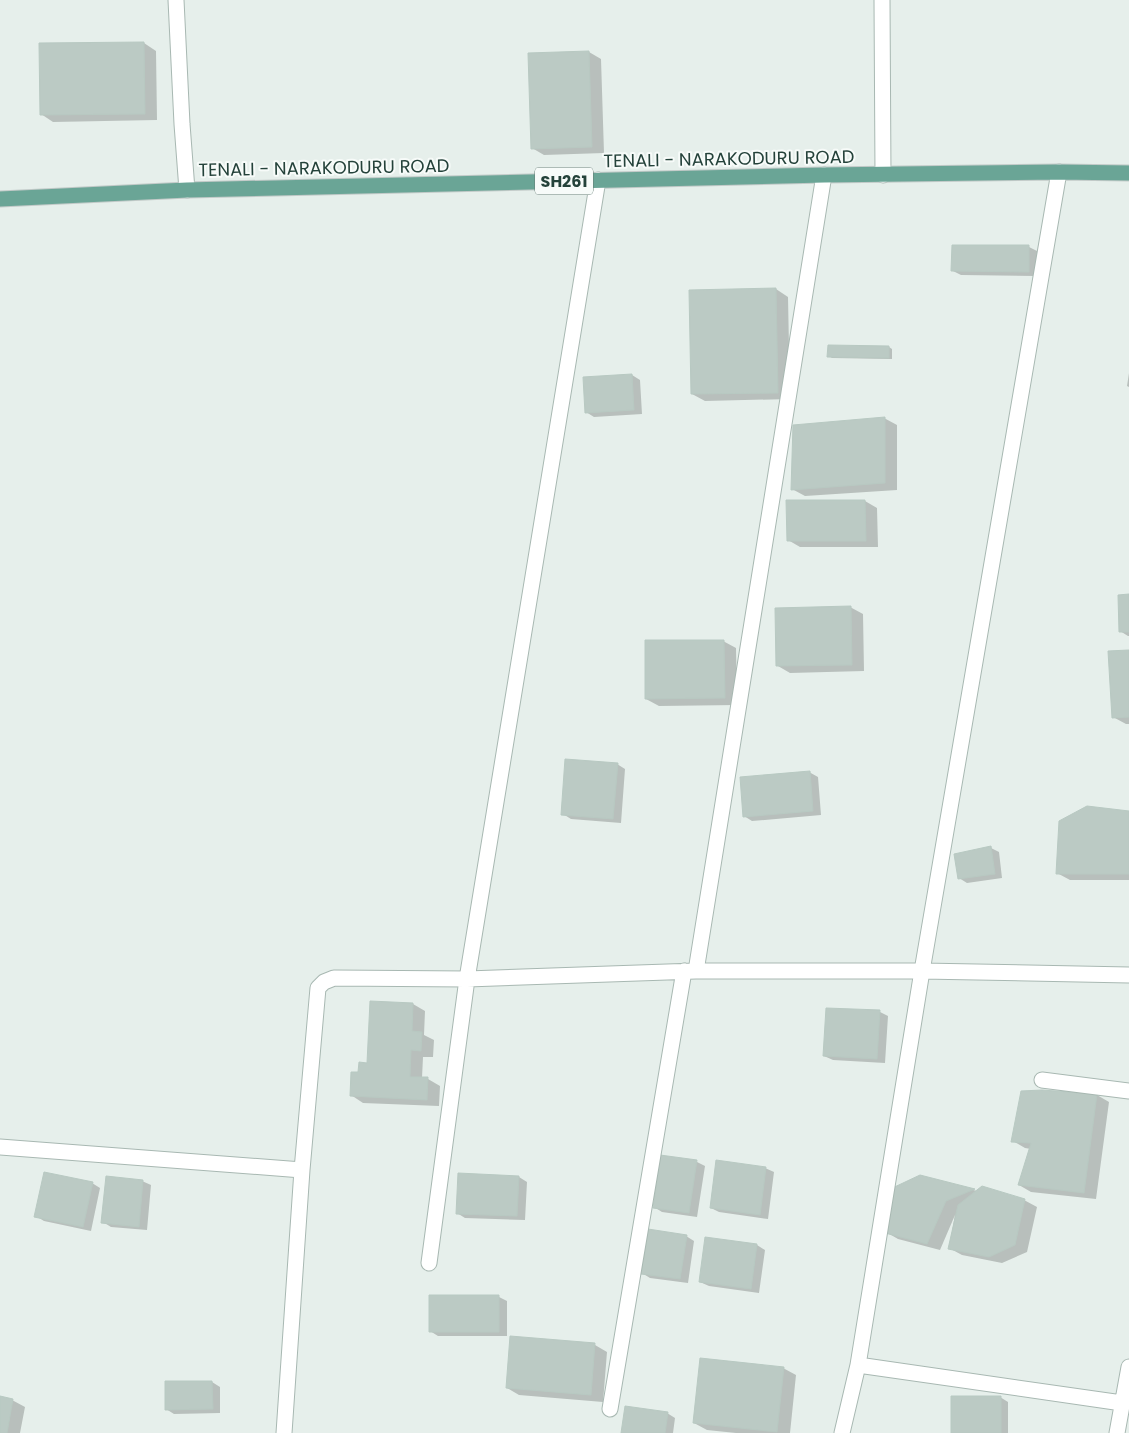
<svg xmlns="http://www.w3.org/2000/svg" width="1129" height="1433" viewBox="0 0 1129 1433" font-family="Poppins,sans-serif">
  <rect width="100%" height="100%" fill="#e6efeb"/>
  <path fill="#0003" d="M144,43L156,51L157,120L53,122L41,114Z
    M589,52L601,59L604,153L544,155L532,148Z
    M1029,247L1037,251L1036,276L961,275L953,271Z
    M776,289L788,297L790,399L705,401L692,394Z
    M889,347L892,349V359L832,358L829,356Z
    M1129,373V387L1127,386Z
    M632,375L640,380L642,414L594,417L586,412Z
    M884,418L897,425V490L805,496L792,489Z
    M865,501L877,508L878,547H800L788,540Z
    M1129,596V636H1128L1120,631Z
    M850,607L863,614L864,671L790,673L778,666Z
    M723,641L736,648L737,705L659,706L646,699Z
    M1129,651V724H1126L1113,717Z
    M617,764L625,769L621,823L571,819L563,814Z
    M809,772L818,777L821,815L752,821L744,816Z
    M1129,812V880H1070L1057,873Z
    M991,848L999,852L1002,878L967,883L959,878Z
    M413,1004L425,1011L424,1035L434,1040L433,1057H423L422,1078L428,1079L440,1086L439,1106L363,1103L351,1095L360,1074Z
    M880,1012L888,1016L885,1063L833,1060L824,1056Z
    M1042,1091L1097,1095L1109,1102L1096,1199L1031,1192L1019,1185L1031,1149L1025,1148L1013,1141Z
    M697,1162L705,1166L697,1217L662,1212L654,1207Z
    M765,1168L774,1172L768,1219L719,1212L711,1208Z
    M920,1176L977,1191L1024,1200L1037,1207L1027,1252L1002,1263L962,1255L949,1248L955,1215L940,1250L898,1239L886,1232Z
    M519,1177L527,1182L525,1220L465,1218L457,1213Z
    M142,1181L151,1185L147,1230L111,1227L103,1222Z
    M92,1183L100,1188L91,1231L44,1221L36,1216Z
    M686,1236L694,1241L688,1283L650,1278L642,1273Z
    M757,1245L765,1250L759,1293L709,1286L700,1282Z
    M499,1297L507,1301V1336H438L430,1331Z
    M595,1345L607,1352L603,1402L519,1395L507,1388Z
    M783,1368L796,1375L790,1433H736L707,1430L694,1423Z
    M212,1382L220,1387V1413L174,1414L166,1409Z
    M1000,1397L1008,1402V1433H953Z
    M0,1398L12,1400L25,1407L20,1433H0Z
    M667,1413L675,1418L673,1433H623Z"/>
  <path fill="#bbcac4" stroke="#b8c9c2" d="M144,42L145,114L40,115L39,43Z
    M589,51L592,147L531,149L528,53Z
    M952,245H1029V272L951,271Z
    M776,288L778,393L691,394L689,290Z
    M828,345L889,346V358L827,357Z
    M632,374L634,410L585,413L583,377Z
    M885,417V483L791,490L793,425Z
    M786,500H865L866,541H787Z
    M1129,594V632H1119L1118,595Z
    M851,606L852,665L776,666L775,608Z
    M645,640H724L725,698L645,699Z
    M1129,650V717L1112,718L1108,651Z
    M565,759L618,763L613,819L561,815Z
    M810,771L813,811L743,817L740,777Z
    M1087,806L1129,811V874H1056L1059,821Z
    M991,846L995,874L958,879L954,854Z
    M370,1001L413,1003L412,1031L422,1032L421,1051L411,1050L410,1077H428L427,1100L350,1096L351,1072H358L359,1062L367,1063Z
    M826,1008L880,1010L877,1059L823,1056Z
    M1042,1090L1097,1094L1084,1193L1018,1185L1031,1143L1011,1142L1021,1091Z
    M660,1155L697,1160L689,1213L653,1208Z
    M716,1160L766,1167L760,1215L710,1208Z
    M44,1172L93,1182L83,1227L34,1217Z
    M458,1173L519,1176L517,1216L456,1214Z
    M920,1175L975,1189L946,1201L927,1244L885,1233L886,1191Z
    M106,1176L143,1180L139,1227L101,1223Z
    M982,1186L1025,1199L1015,1245L989,1257L948,1249L958,1205Z
    M648,1229L687,1235L680,1279L641,1274Z
    M705,1237L757,1244L751,1289L699,1282Z
    M429,1295H499V1332H429Z
    M510,1336L595,1343L591,1395L506,1388Z
    M700,1358L784,1367L777,1432L693,1423Z
    M165,1381H212L213,1409L165,1410Z
    M0,1396L13,1399L7,1433H0Z
    M951,1396H1001V1433H951Z
    M625,1406L668,1412L665,1433H621Z"/>
  <g fill="none" stroke-linecap="round" stroke-linejoin="round">
    <defs>
      <path id="minor" d="M176,0L182,124L187,190
        M882,0L883,175
        M696,971H922L1129,975
        M1042,1080L1129,1091
        M0,1147L302,1170
        M429,1263L467,979L598,180
        M858,1365L1122,1403
        M610,1409L684,971
        M284,1433L302,1170L318,988L324,982L334,978L467,979L696,971L824,175
        M842,1433L858,1365L922,971L1059,172
        M1117,1433L1129,1367"/>
      <path id="major" d="M0,199L187,190L824,175L1059,172L1129,173"/>
    </defs>
    <use href="#minor" stroke="#a8b8b2" stroke-width="17"/>
    <use href="#major" stroke="#c2cac8" stroke-width="17"/>
    <use href="#minor" stroke="#fff" stroke-width="15"/>
    <use href="#major" stroke="#6aa596" stroke-width="15"/>
  </g>
  <g text-anchor="middle" stroke-width="4" stroke-linejoin="round" paint-order="stroke">
    <rect fill="#f7fbf9" stroke="#637a73" stroke-width="1" x="535" y="167.5" width="58" height="27" rx="4"/>
    <g font-size="16" font-weight="bold" fill="#24423a">
      <text x="564" y="187">SH261</text>
    </g>
    <g font-size="18" fill="#24423a" stroke="#f7fbf9">
      <text transform="translate(729 159) rotate(-1)" y="6">TENALI - NARAKODURU ROAD</text>
      <text transform="translate(324 168) rotate(-1)" y="6">TENALI - NARAKODURU ROAD</text>
    </g>
  </g>
</svg>
